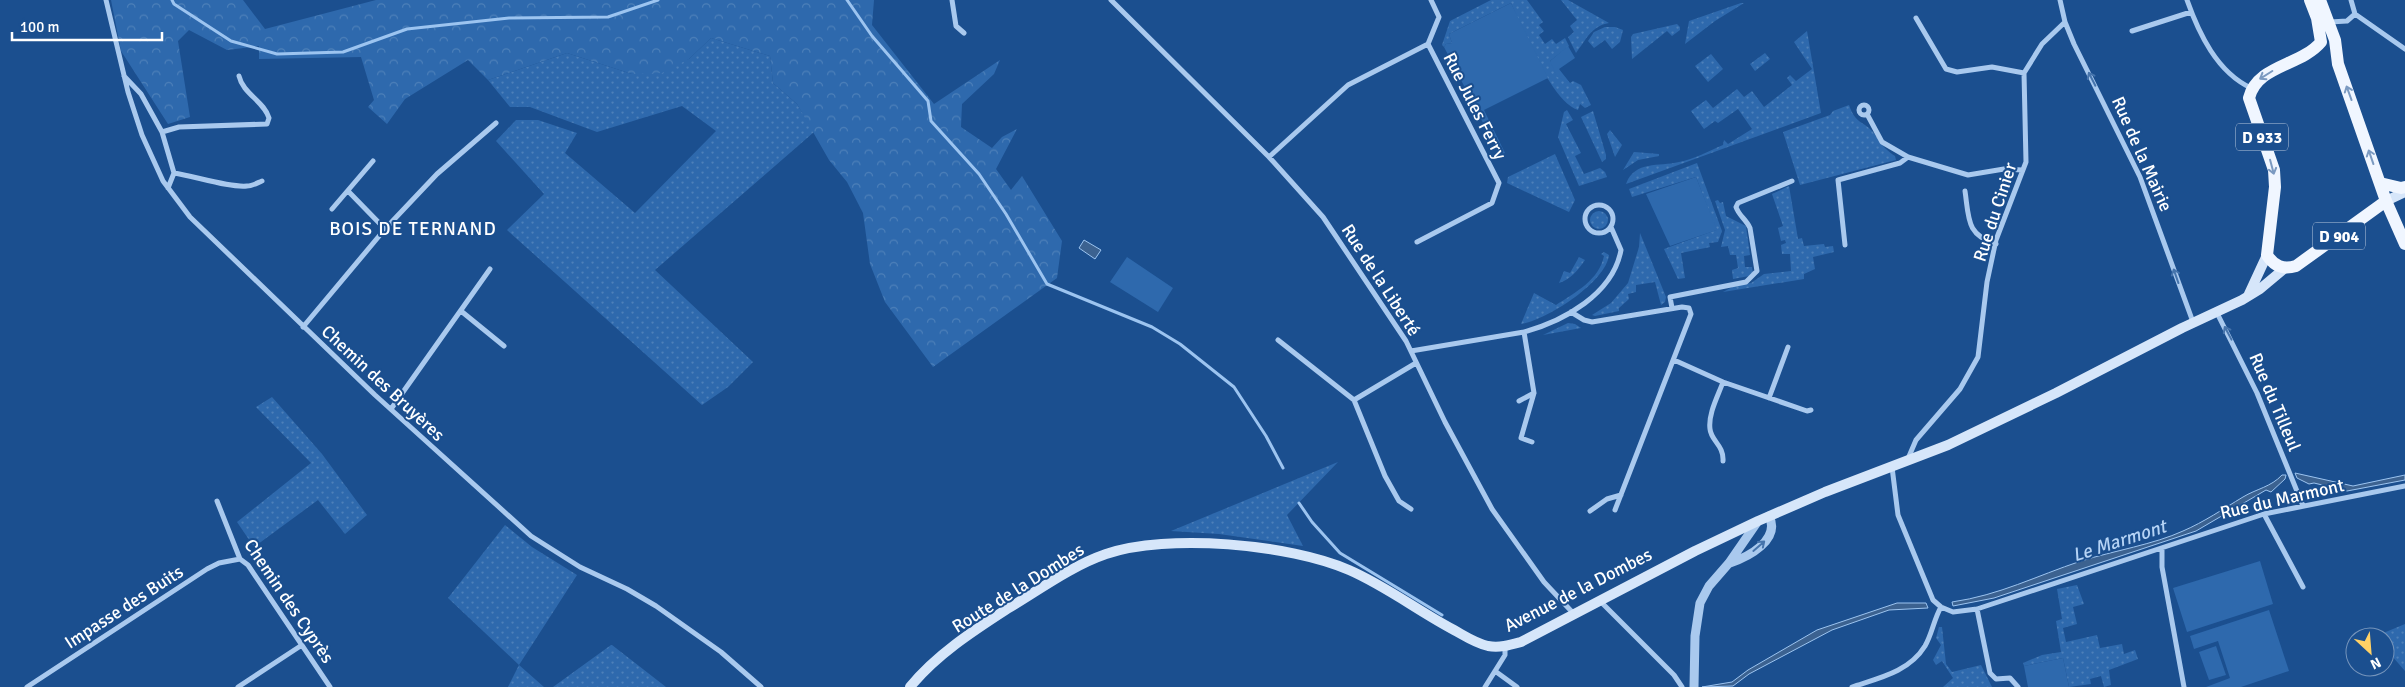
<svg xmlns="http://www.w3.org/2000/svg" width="2405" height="687" viewBox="0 0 2405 687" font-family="Signika,sans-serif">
  <defs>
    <pattern id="grass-dots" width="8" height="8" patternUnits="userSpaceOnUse" patternTransform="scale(1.25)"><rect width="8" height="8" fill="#2e69ad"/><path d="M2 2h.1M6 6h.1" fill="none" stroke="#4d80b9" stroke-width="1.8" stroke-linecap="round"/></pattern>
    <pattern id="forest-crowns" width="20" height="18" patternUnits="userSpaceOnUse" patternTransform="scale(1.25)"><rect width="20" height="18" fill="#2e69ad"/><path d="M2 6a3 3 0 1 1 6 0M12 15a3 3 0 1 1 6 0" fill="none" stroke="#4d80b9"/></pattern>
  </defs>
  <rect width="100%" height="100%" fill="#1b4f8f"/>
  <path fill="url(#grass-dots)" d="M1491,0H1527L1543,22L1539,25L1544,31L1539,35L1545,44L1552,39L1556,44L1565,38L1569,46L1550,61L1570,83L1573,81L1581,85L1591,105L1585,108L1580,104L1578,110C1552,102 1522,29 1511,3L1449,34L1452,43L1446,44L1444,47L1442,45L1450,21Z
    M1561,0H1568L1609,23C1591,26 1586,40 1576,53L1568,37L1574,32L1570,26L1577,20Z
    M1741,3H1744L1715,21L1685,44L1689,21Z
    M1677,24L1680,27V30L1672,36L1667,31L1632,59L1631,37L1633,34Z
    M1605,27H1615L1623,30L1620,42L1612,49L1605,40L1594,48L1588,41L1594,32Z
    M1807,31L1821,113L1626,184C1635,160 1659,167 1679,162C1694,159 1709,151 1723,145L1724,140L1728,144L1752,129L1738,109L1718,123L1715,121L1704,129L1691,111L1706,100L1713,108L1737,89L1744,97L1752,91L1764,107L1792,85L1787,78L1790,75L1796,81L1812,69L1794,42Z
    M711,38L770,56L773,83L797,104L814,132L655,270L753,362L728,387L702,405L507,230L544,194L496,141L516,120H538L577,133L565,153L635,213L716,131L682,106L597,132L530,107H510L488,80L567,53L632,74L689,59Z
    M1765,53L1770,59L1755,71L1750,64Z
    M1711,54L1723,69L1708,82L1695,66Z
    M1849,105C1856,125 1863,120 1874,133C1883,145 1882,147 1895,156L1896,160L1800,185L1783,132L1830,115L1833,111Z
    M1567,110L1573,120L1566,124L1581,153L1575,156L1584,174L1600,168L1605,172L1607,177L1579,186L1558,137L1564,112Z
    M1593,111L1606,155V159L1602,162L1581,117Z
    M1610,130L1622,145L1615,157L1607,134Z
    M1634,152L1659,154V156L1638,160L1623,170Z
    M1555,154L1575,200L1569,212L1507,183L1508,177Z
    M1697,163L1722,231L1718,242L1709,243L1710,247L1681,253L1685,278L1678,279L1664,249L1716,230L1696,177L1632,197L1629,189Z
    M1789,186L1798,239L1802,238L1804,246L1824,244L1825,247L1833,246L1834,252L1813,257L1815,269L1804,274V279L1723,292L1734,286L1751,283L1764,274L1791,271L1790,254H1782L1781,245L1786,243L1785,240L1781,241L1778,228L1783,226L1772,194Z
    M1718,200L1720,203L1723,202L1726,216L1746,226L1750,255L1744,256L1745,267H1752L1753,273L1749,276L1733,279L1732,270L1738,268L1736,255H1730L1728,246L1721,247L1725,230L1715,201Z
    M1590 220a9 9 0 1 1 18 0a9 9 0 1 1-18 0Z
    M1640,233L1666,297L1665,302L1661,305L1655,282L1636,285V292L1628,294L1629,299L1619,308V311L1595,316L1592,315L1611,303L1628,283L1639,247Z
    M1604,252L1609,255C1606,282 1547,320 1521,324L1534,293L1556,305C1576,292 1599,280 1604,256L1601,254Z
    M1579,257L1585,260C1578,270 1570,280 1559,283L1564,271L1570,273Z
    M1568,323L1575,324L1581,328L1543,335Z
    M272,397L322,454L367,515L345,534L318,500L254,547L237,522L311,463L256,407Z
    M1338,462L1287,515L1303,546L1219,534L1171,531Z
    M505,525L532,547L577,575L519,665L544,687H508L519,665L448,598Z
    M2077,585L2084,604L2073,607L2077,624L2063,628L2066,642L2097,635L2100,648L2122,644L2124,654L2135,650L2138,659L2109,670L2111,685L2104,687L2101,676L2090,679L2091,684L2069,687L2063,658L2024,666L2023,663L2042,655L2061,652L2056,621L2062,619L2057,589Z
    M2405,624V671L2385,648V637H2379L2381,634Z
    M1939,627H1942L1946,664L1952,672L1981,665L1992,687H1943L1953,678L1942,661L1936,665L1933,660L1941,645L1936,638Z
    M612,645L666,687H553L611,645Z"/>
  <path fill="url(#forest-crowns)" d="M111,0H243L265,29L376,0H874L872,25L934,104L1000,60L994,74L962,104L961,127L992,148L1002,137L1017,129L996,169L1011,190L1022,176L1062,241L1057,278L933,367L885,302L870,264L863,213L847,182L829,160L797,104L773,83L770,56L711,38L689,59L662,73L632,74L567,53L488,80L468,60L405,99L387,124L368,107L374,100L361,57L259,59V46L227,50L189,30L178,41L190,117L168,124L121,51Z"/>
  <path fill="#2e69ad" d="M1511,3L1548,78L1484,110L1505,153L1500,156L1444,47L1446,44L1452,43L1449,34Z
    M1568,46L1575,58L1559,69L1570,83L1557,77L1550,61Z
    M1696,177L1717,230L1670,246L1646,194Z
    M1127,257L1173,288L1158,312L1110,282Z
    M2260,561L2273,604L2187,632L2173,588Z
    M2269,610L2289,671L2241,687H2206L2230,678L2218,641L2194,649L2190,636Z
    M2216,646L2226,675L2209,680L2199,652Z
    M2063,658L2069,687H2028L2024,666Z"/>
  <path fill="#3c6290" stroke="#9cc4f0" d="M1084,240L1101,250L1095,259L1079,248Z
    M2295,473L2353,486L2405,475V480L2347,491L2314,483L2309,484L2297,478Z
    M2282,475H2286L2285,479L2271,492L2266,490L2196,531L1994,598L1953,606L1952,602C2000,595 2036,576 2081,561C2113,551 2155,544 2183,531C2204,522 2223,509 2243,497C2256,489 2271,487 2282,475Z
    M1897,603H1926L1928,608L1889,610L1832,630L1749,674L1733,686L1702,687L1732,682L1748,670L1817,630Z"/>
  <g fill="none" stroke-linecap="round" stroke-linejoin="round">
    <path stroke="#9cc4f0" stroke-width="3" d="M172,0L174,4L231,41L277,54L343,52L407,29L509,18L608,17L658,0
      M847,0L872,36L928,101L931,121L979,174L1006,214L1047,284L1152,327L1180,344L1234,387L1266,436L1283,468
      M1299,503L1312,522L1340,553L1442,615"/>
    <path stroke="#a9c9ee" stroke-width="5" d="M106,0L128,92L142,135L163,181L190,217L375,395L531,536L580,567L627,589L656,606L721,652L761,687
      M952,0L956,26L964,33
      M1111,0L1269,157L1323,217L1406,341L1445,422L1492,509L1544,582L1574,614
      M2060,0L2065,22L2074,44L2140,177L2193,322
      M2187,0C2199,34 2217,72 2251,88
      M2355,14L2405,49
      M1916,18L1946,69L1957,72L1992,67L2024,73
      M2330,22L2347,21L2355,14L2351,0
      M2132,31L2191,12
      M1428,44L1439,17L1431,0
      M124,76L141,94L162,132L174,173L168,188
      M1859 110a5 5 0 1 1 10 0a5 5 0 1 1-10 0Z
      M1867,114L1882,142L1908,157L1968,175L2004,169L2022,170
      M162,132L179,127L267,124L269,118C264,101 243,94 239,76
      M1269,157L1348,85L1428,44
      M174,173C194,176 230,188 247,186C252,186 257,183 262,181
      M348,191L385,229
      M1965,191C1969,218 1966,235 1996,244
      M1585 219a14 14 0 1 1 28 0a14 14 0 1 1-28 0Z
      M332,209L373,161
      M1417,242L1492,203L1499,183L1428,44
      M1845,245L1838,180L1900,163L1908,157
      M1672,308L1670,297L1746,282L1757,271L1750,228C1746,219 1739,216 1736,207L1738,203L1792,181
      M461,311L504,346
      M2216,311L2257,393L2303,506
      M1571,312L1584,320L1592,322L1682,307L1689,308L1691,314L1615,510
      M303,327L385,229L437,174L496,123
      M1524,332L1534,393L1521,438L1532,442
      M1278,340L1354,400L1416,363
      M1411,351L1524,332C1564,321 1613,294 1621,250L1611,227
      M1674,360L1723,382L1807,411L1811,410
      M1723,382C1718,396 1708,414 1710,429C1711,441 1724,445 1723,461
      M1769,398L1788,347
      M1354,400L1385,476L1399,501L1411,509
      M1519,401L1534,393
      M391,409L490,269
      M1907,461L1916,440L1960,389L1978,357L1987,282L1996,240L2026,162L2024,73L2042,44L2065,22
      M1892,467L1898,515L1933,600L1941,607L1953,612L1977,609L2264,514L2405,486
      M217,501L240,559L248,565L330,687
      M1590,511L1607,499L1621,495
      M2264,514L2303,587
      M2162,549V567L2184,687
      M1600,601L1674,675L1682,687
      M1977,609L1990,673L1996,679L2010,678L2018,687
      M1495,671L1517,687
      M27,687L207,569L219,563L240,559
      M238,687L302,645
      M1485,687L1505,655V646
      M1852,687C1879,678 1909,672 1925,646C1932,634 1934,619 1941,607"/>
    <path stroke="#a9c9ee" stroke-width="9" d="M1730,563C1748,557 1781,540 1769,516
      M1694,687L1695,636L1700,603L1709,586L1729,563L1758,521"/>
    <path stroke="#d6e6fa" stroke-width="10" d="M2386,201L2405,192
      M2248,296L2267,255
      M910,687C936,655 973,631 1007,609C1039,590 1071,566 1106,554C1167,533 1290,544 1349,570C1386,586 1418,611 1454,630C1465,636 1475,643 1488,646C1500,648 1510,645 1521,642L1695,551L1758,521L1825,492L1948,445L2056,393L2182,328L2242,300L2260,289L2285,268"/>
    <path stroke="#f0f6ff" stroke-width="12" d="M2310,0L2317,18L2321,42C2301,66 2257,65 2249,98L2274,170L2275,187L2267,255C2274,266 2283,270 2296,266L2386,201
      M2320,0L2335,40L2338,64L2386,201L2405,244
      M2380,183L2401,188L2405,187"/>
  </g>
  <defs><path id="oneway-shaft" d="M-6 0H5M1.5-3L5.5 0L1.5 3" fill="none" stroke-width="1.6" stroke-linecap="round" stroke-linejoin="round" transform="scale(1.25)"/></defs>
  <g stroke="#7b9ac1">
    <use href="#oneway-shaft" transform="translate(2266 75) rotate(148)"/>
    <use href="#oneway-shaft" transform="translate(2349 93) rotate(-110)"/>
    <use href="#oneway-shaft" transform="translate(2371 157) rotate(-109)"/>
    <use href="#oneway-shaft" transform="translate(2272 167) rotate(75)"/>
  </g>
  <g stroke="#4674ac">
    <use href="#oneway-shaft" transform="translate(2092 79) rotate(-117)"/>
    <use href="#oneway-shaft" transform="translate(2176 276) rotate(-109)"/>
    <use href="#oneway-shaft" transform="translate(2228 333) rotate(-118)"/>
    <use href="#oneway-shaft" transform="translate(1759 546) rotate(-41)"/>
  </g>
  <g text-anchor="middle" stroke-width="4" stroke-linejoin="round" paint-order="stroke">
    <g fill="#1b4f8f" stroke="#bbcadd" stroke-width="1">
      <rect x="2236" y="123.5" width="52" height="27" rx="4"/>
      <rect x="2313" y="222.5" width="52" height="27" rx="4"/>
    </g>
    <g font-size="16" font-weight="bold" fill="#fff">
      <text x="2262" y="143">D 933</text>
      <text x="2339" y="242">D 904</text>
    </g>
    <g font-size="18" fill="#fff" stroke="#1b4f8f">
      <text transform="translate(1475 106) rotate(63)" y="6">Rue Jules Ferry</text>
      <text transform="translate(2142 154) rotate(66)" y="6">Rue de la Mairie</text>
      <text transform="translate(1995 212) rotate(-72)" y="6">Rue du Cinier</text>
      <text transform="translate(1381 280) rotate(57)" y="6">Rue de la Liberté</text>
      <text transform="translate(383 383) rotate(43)" y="6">Chemin des Bruyères</text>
      <text transform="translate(2275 402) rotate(67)" y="6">Rue du Tilleul</text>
      <text transform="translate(2282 499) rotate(-13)" y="6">Rue du Marmont</text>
      <text transform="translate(1018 588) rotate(-32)" y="6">Route de la Dombes</text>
      <text transform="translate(1578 590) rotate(-27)" y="6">Avenue de la Dombes</text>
      <text transform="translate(289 601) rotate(56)" y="6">Chemin des Cyprès</text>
      <text transform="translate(124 607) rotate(-33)" y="6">Impasse des Buits</text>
    </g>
    <g font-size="19" letter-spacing="1" fill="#fff" stroke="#1b4f8f">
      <text x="413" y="235">BOIS DE TERNAND</text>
    </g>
    <g font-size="19" font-style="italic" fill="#b5d3f5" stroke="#1b4f8f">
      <text transform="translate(2119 540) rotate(-18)" y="7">Le Marmont</text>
    </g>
  </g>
  <g transform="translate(2370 652) rotate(154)"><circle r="24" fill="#1b4f8f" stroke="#7695bc"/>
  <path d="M0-4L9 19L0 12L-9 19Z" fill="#ffd166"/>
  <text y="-8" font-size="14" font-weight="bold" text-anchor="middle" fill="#ffffff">N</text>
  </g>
  <path d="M12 32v8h150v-8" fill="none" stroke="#ffffff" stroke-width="2.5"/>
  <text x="20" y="32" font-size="15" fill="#ffffff" stroke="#1b4f8f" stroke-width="4" paint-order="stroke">100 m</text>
</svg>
